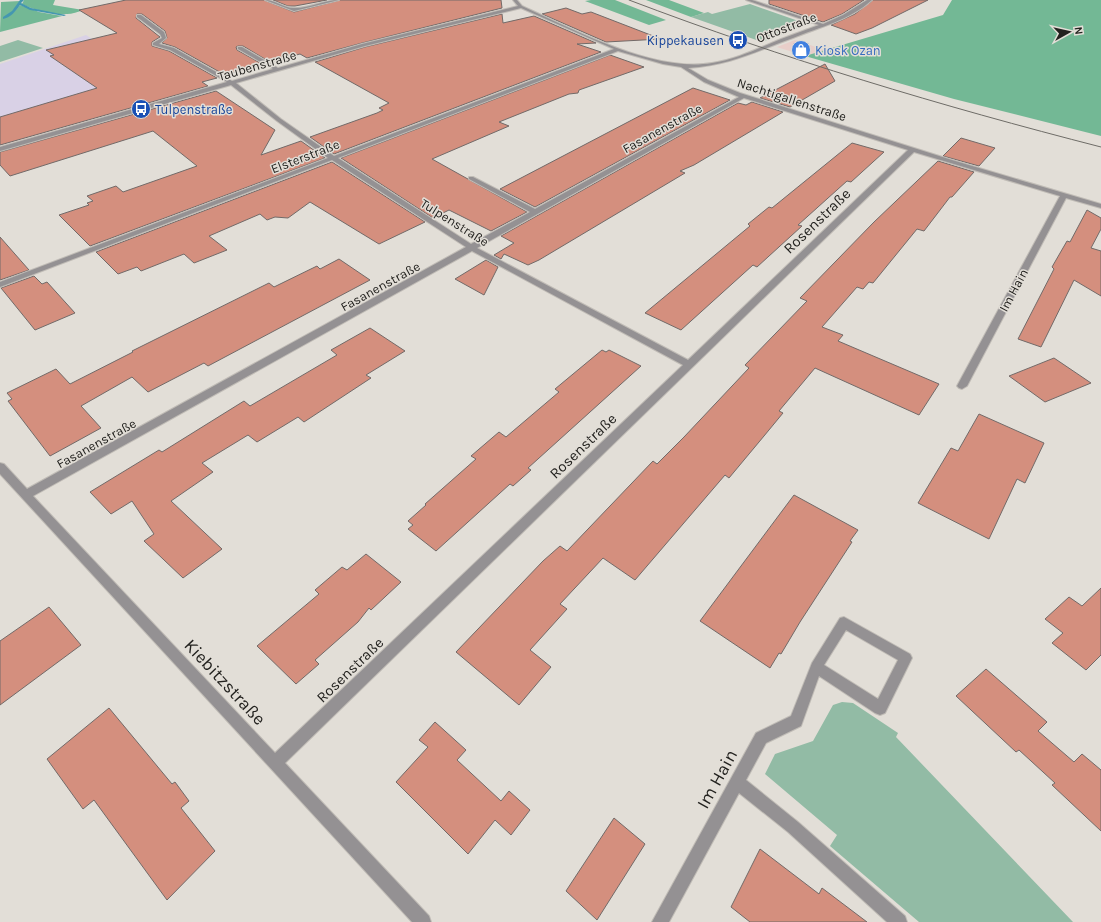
<svg xmlns="http://www.w3.org/2000/svg" width="1101" height="922" viewBox="0 0 1101 922" font-family="Karla,sans-serif">
  <rect width="100%" height="100%" fill="#e2ded7"/>
  <path fill="#e8cec9" d="M795,40L825,50L805,56L777,47Z"/>
  <path fill="#d9d1e6" d="M86,35L177,93L0,142V64Z"/>
  <path fill="#92bba5" d="M750,4L807,24L762,42L691,17L708,12L712,14Z
    M18,40L43,48L0,62V46Z
    M842,702L853,703L898,733L896,737L1073,922H919L830,846L837,835L765,774L775,754L813,741L833,705Z"/>
  <path fill="#73b895" d="M24,0H55L53,5L83,10C78,12 72,14 67,14C55,15 33,10 22,4Z
    M591,0H615L666,20L649,25L585,1Z
    M646,0H669L704,13L691,17Z
    M952,0H1101V136L954,99L805,56L943,15Z
    M20,1L12,12L3,18C10,17 16,10 20,5L39,12L62,16L0,32L1,2Z"/>
  <g fill="none" stroke-linecap="round" stroke-linejoin="round">
    <path fill="#4497b0" fill-rule="evenodd" d="M20,0H24L21,3L31,8L66,15L64,16L30,10L20,5C16,11 10,18 3,19V17L12,11Z"/>
  </g>
  <path fill="#d48f7e" stroke="#726a68" d="M126,0H264L294,12L340,0H501L502,8L362,43L307,58L300,54L270,62L243,46H238L236,47L237,50L262,64L225,75L175,47L162,43L167,38L165,31L142,14H137L136,18L160,37L152,42V46L169,51L217,78L202,82L208,86L0,145V117L97,88L50,56L54,55L46,50L117,33L79,10Z
    M273,0H327L295,6H288Z
    M769,0H864L842,14L823,22L769,4Z
    M873,0H928L872,28L856,34L831,25L855,14Z
    M566,8L582,14L591,12L661,39L606,42L542,14Z
    M502,14L503,23L534,16L596,43L577,44L601,52L334,154L310,137L377,113L383,110L379,108L389,103L315,62L365,47Z
    M610,55L644,67L579,90L578,93L569,94L499,122L509,126L432,159L527,212L491,231L449,210L433,218L341,158Z
    M825,64L835,81L790,107L760,98Z
    M693,88L730,100L535,207L500,189Z
    M216,91L275,130L261,155L301,141L325,158L90,246L59,215L89,205L87,203L93,201L87,196L116,186L123,192L197,166L153,131L10,176L0,165V152Z
    M752,102L783,112L694,165L680,171L685,173L539,260L528,265L504,254L501,259L494,255L514,243L501,236L738,103L746,105Z
    M961,138L995,148L979,166L943,156Z
    M852,143L884,152L851,182L847,181L798,225L802,226L757,267L753,265L681,330L645,313L750,226L748,224L769,207L772,208Z
    M938,161L974,172L952,197H950L924,231L917,229L873,283L869,282L863,289L857,287L822,327L843,335L838,341L939,384L919,415L815,368L779,411L783,413L764,436L729,478L725,475L635,580L603,558L560,604L567,609L530,650L551,667L519,705L456,652L543,561L560,546L567,551L653,461L657,464L684,437L749,368L745,365L807,301L800,298L874,222Z
    M332,162L425,222L379,244L310,202L288,218L275,217L267,220L260,214L209,236L227,250L194,263L184,254L141,271L137,267L118,274L96,252Z
    M1087,210L1101,218V229L1091,248L1101,251V296L1074,280L1041,347L1018,339L1054,269L1052,267L1067,241L1070,242Z
    M0,237L29,270L0,280Z
    M339,259L370,280L208,366L204,363L148,392L132,377L81,406L101,428L50,456L8,401L12,399L7,393L56,369L70,384L133,352L132,351L269,283L274,287L317,266L320,269Z
    M486,260L498,267L484,295L455,279Z
    M34,276L42,284L47,282L75,313L35,330L1,288Z
    M370,328L405,351L366,375L371,378L304,422L298,417L257,442L248,435L202,463L213,472L171,501L222,549L183,578L144,541L154,534L132,501L111,514L90,492L159,450L162,452L244,401L250,406L337,355L331,350Z
    M602,350L606,352L609,350L641,366L528,468L531,470L513,486L510,484L436,551L408,529L413,525L408,521L426,505L425,504L476,459L471,456L499,432L506,437L559,392L555,389Z
    M1054,358L1091,383L1045,402L1009,376Z
    M979,414L1044,443L1025,483L1017,479L989,539L918,503L951,448L958,451Z
    M794,495L858,530L850,541L852,542L800,622L781,654L779,653L770,668L700,621Z
    M366,554L401,582L371,610L369,608L358,622L315,660L319,664L296,684L257,646L319,594L315,590L342,567L347,570Z
    M1101,588V655L1086,670L1052,643L1063,633L1045,619L1069,597L1082,606Z
    M49,607L81,645L0,705V641Z
    M986,669L1047,722L1038,731L1074,762L1082,754L1101,770V831L1052,785L1055,783L1019,750L1016,752L956,696Z
    M109,708L172,784L175,782L189,801L181,808L215,851L167,900L94,800L83,809L47,759Z
    M435,722L466,750L457,760L501,801L509,791L530,810L511,835L495,820L468,854L396,782L428,747L419,740Z
    M614,818L645,844L597,920L566,891Z
    M760,849L819,894L822,888L867,922H750L731,907Z"/>
  <g fill="none" stroke-linecap="round" stroke-linejoin="round">
    <defs>
      <path id="minor" d="M265,0C276,0 285,9 295,8C310,8 324,0 339,0L294,11Z
        M513,0H517L522,6C575,30 654,73 712,63C737,59 759,48 781,39C794,34 806,30 819,25L746,0H752L823,24L843,15L867,0H872C850,20 820,27 793,38C754,52 731,65 688,68L708,80L740,93L952,160L1101,204V208L1066,198L967,386L962,389L959,388L957,386L1060,196L914,152L285,763L429,916L431,922H412L0,474V463L4,464L27,489L466,247L332,160L0,287V282L328,158L277,121L231,85L0,151V147L227,82L170,50L153,45V43L162,38L160,34L137,17V15H141L164,32L166,38L159,44L174,48L232,81L273,69L238,49V47H242L278,68L362,44L518,6ZM521,8L614,49L334,156L281,119L236,83L365,46ZM618,51L663,64L681,67L704,82L739,97L535,209L473,177H469V179L530,212L471,244L338,158ZM744,98L908,150L688,360L477,248ZM472,251L683,365L275,753L33,496Z
        M844,617L910,654L912,658L885,713L880,715L875,713L819,676L801,726L766,743L746,780L798,822L905,916L907,922H887L788,832L739,793L669,922H652L756,733L791,716L812,663L840,618ZM846,630L898,660L878,699L824,665Z"/>
    </defs>
    <use href="#minor" stroke="#c0bcb6" stroke-width="2"/>
    <use href="#minor" fill="#949193" fill-rule="evenodd"/>
    <path stroke="#6e6c67" stroke-width="1" d="M629,0C784,59 941,106 1101,147"/>
  </g>
  <defs>
    <symbol id="bus-disc" viewBox="-11 -11 22 22"><circle r="9.5" fill="#1a4fb4" stroke="#e2ded7"/><path d="M-5-6H5V4H4V6H2V4H-2V6H-4V4H-5ZM-3.5-4V0h7V-4ZM-3.5 1.2v1.5H-2V1.2ZM2 1.2v1.5H3.5V1.2Z" fill="#fff"/></symbol>
    <symbol id="shop-disc" viewBox="-11 -11 22 22"><circle r="9.5" fill="#3f7fe0" stroke="#e2ded7"/><path d="M-5-2.5h2.3a2.7 3.5 0 0 1 5.4 0H5L5.5 6h-11ZM-1.5-2.5h3a1.5 2.3 0 0 0-3 0Z" fill="#fff"/></symbol>
  </defs>
  <g fill-rule="evenodd">
    <use href="#bus-disc" x="727" y="29" width="22" height="22"/>
    <use href="#shop-disc" x="790" y="39" width="22" height="22"/>
    <use href="#bus-disc" x="130" y="98" width="22" height="22"/>
  </g>
  <g text-anchor="middle" stroke-width="3" stroke-linejoin="round" paint-order="stroke">
    <g font-size="13" fill="#23221f" stroke="#e2ded7">
      <text transform="translate(786 27) rotate(-21)" y="5">Ottostraße</text>
      <text transform="translate(257 65) rotate(-16)" y="5">Taubenstraße</text>
      <text transform="translate(792 99) rotate(18)" y="5">Nachtigallenstraße</text>
      <text transform="translate(662 128) rotate(-29)" y="5">Fasanenstraße</text>
      <text transform="translate(305 156) rotate(-21)" y="5">Elsterstraße</text>
      <text transform="translate(455 222) rotate(32)" y="5">Tulpenstraße</text>
      <text transform="translate(380 286) rotate(-29)" y="5">Fasanenstraße</text>
      <text transform="translate(1013 290) rotate(-62)" y="5">Im Hain</text>
      <text transform="translate(96 443) rotate(-29)" y="5">Fasanenstraße</text>
    </g>
    <g font-size="13" fill="#164399" stroke="#e2ded7" text-anchor="end">
      <text x="724" y="45">Kippekausen</text>
      <text x="155" y="114" text-anchor="start">Tulpenstraße</text>
    </g>
    <g font-size="13" fill="#366cbe" stroke="#e2ded7" text-anchor="start">
      <text x="815" y="55">Kiosk Ozan</text>
    </g>
    <g font-size="15" fill="#23221f" stroke="#e2ded7">
      <text transform="translate(817 221) rotate(-44)" y="5">Rosenstraße</text>
      <text transform="translate(583 446) rotate(-44)" y="5">Rosenstraße</text>
      <text transform="translate(350 670) rotate(-44)" y="5">Rosenstraße</text>
    </g>
    <g font-size="18" fill="#23221f" stroke="#e2ded7">
      <text transform="translate(225 682) rotate(47)" y="6">Kiebitzstraße</text>
      <text transform="translate(717 779) rotate(-61)" y="6">Im Hain</text>
    </g>
  </g>
  <g transform="translate(1069 32) rotate(82)" stroke="#e2ded7" stroke-width="3" paint-order="stroke">
  <path d="M0-3L7 15L0 10L-7 15Z" fill="#23221f"/>
  <text y="-6" font-size="11" font-weight="bold" text-anchor="middle" fill="#23221f">N</text>
  </g>
</svg>
